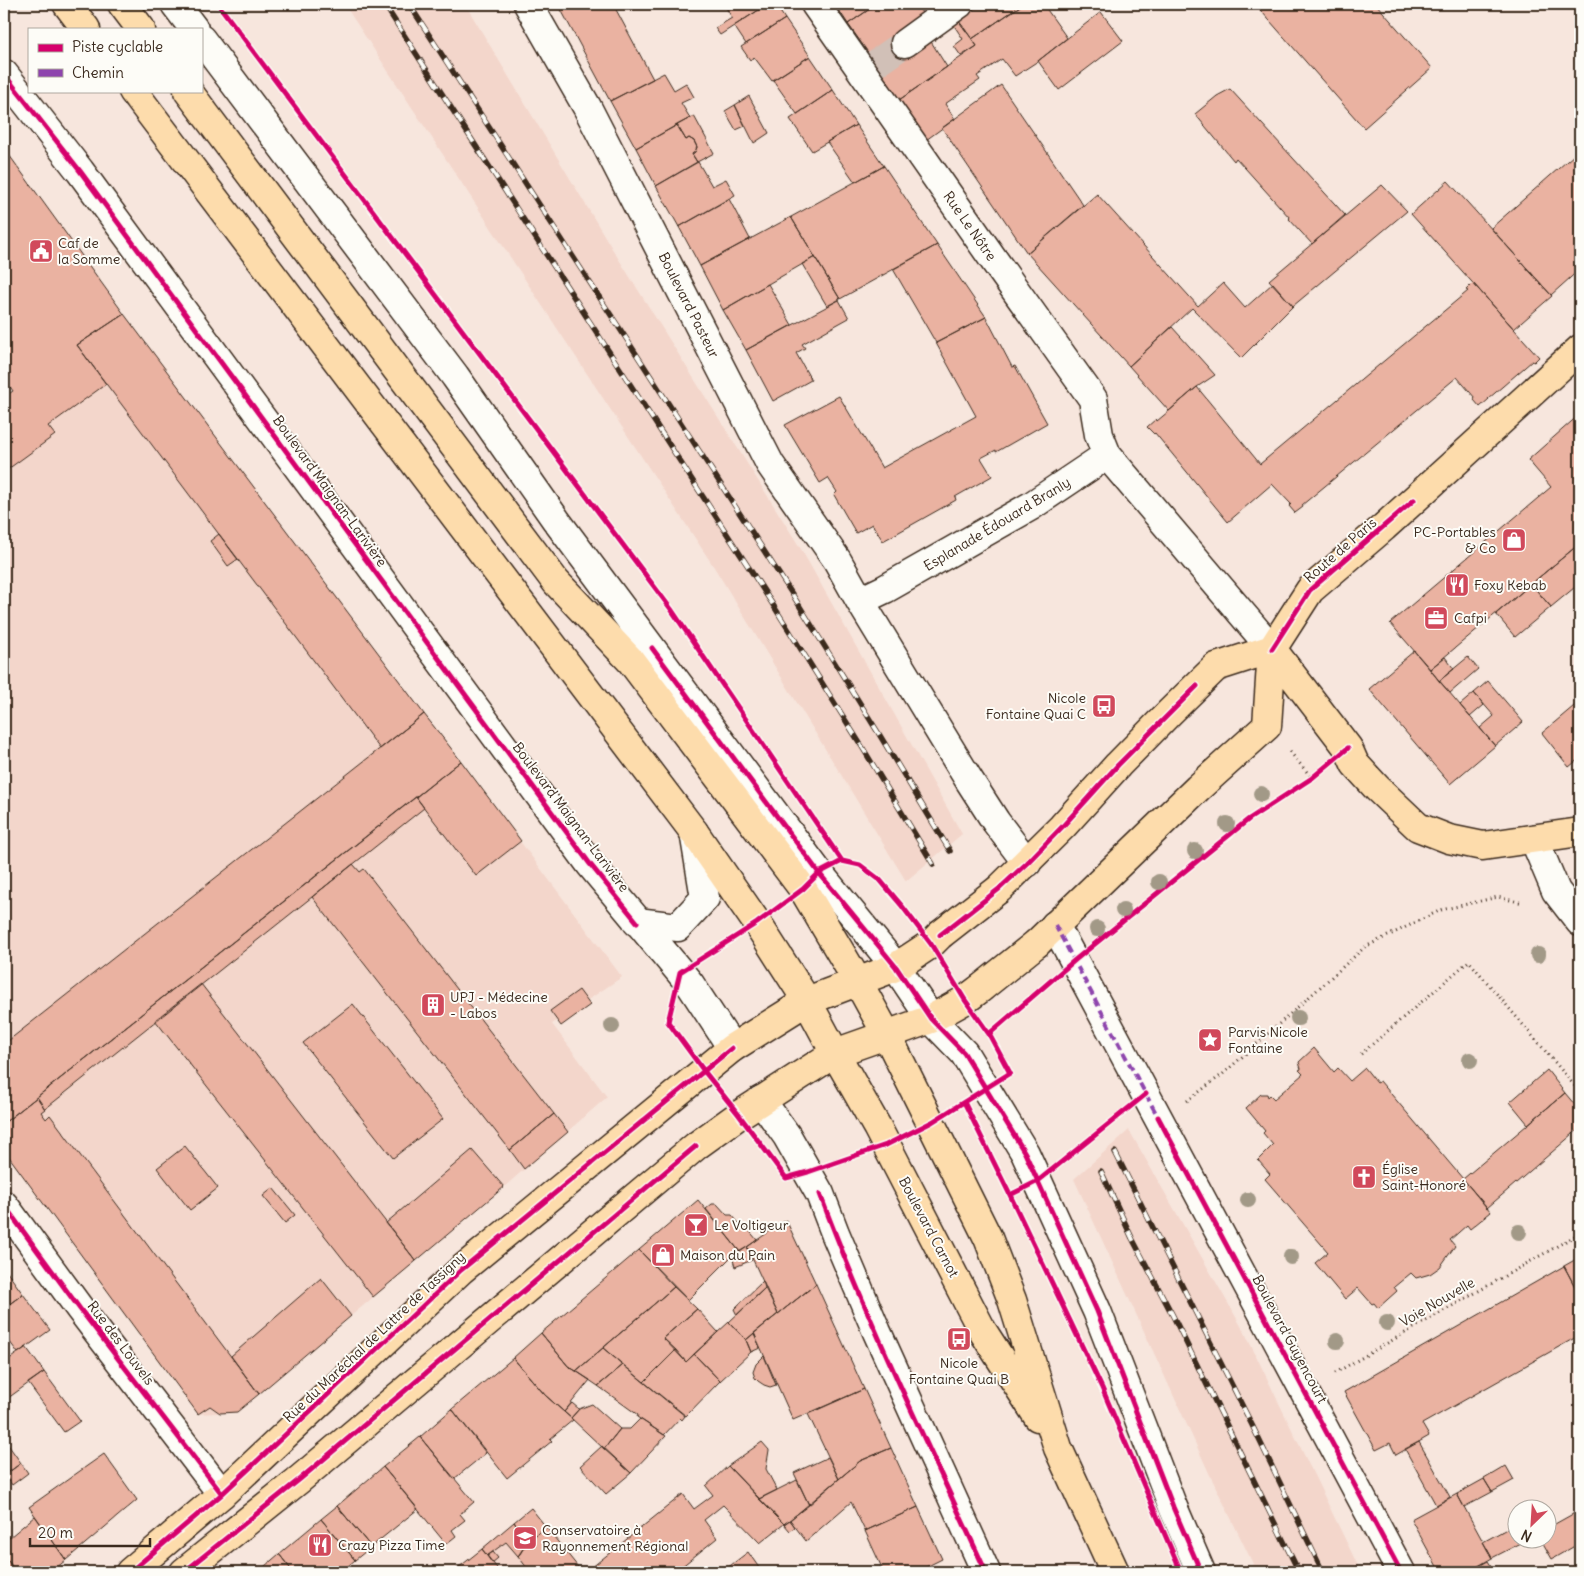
<svg xmlns="http://www.w3.org/2000/svg" width="1584" height="1576" viewBox="0 0 1584 1576" font-family="Delius,sans-serif">
  <rect width="100%" height="100%" fill="#f7e6dd"/>
  <filter id="ink" filterUnits="userSpaceOnUse"><feTurbulence type="fractalNoise" baseFrequency=".02" numOctaves="2"/><feDisplacementMap in="SourceGraphic" scale="10" xChannelSelector="R" yChannelSelector="G"/><feConvolveMatrix kernelMatrix="1 2 1 2 8 2 1 2 1" color-interpolation-filters="sRGB"/></filter>
  <g filter="url(#ink)">
    <path fill="#f3d6cb" d="M344,4H465L613,250L801,549L962,834L906,881L714,567Z
      M149,347L622,977L552,1024L607,1097L504,1187L237,1412L198,1414L4,1150V458Z
      M1129,1130L1245,1333L1361,1572H1257L1210,1475L1074,1179Z
      M531,1508L582,1572H453Z"/>
    <path fill="#eab2a1" stroke="#3b2a1e" d="M558,4H613L653,79L610,101Z
      M724,4H768L720,35L715,28L732,18Z
      M768,4H775L785,19L746,44L734,26Z
      M835,4H877L848,24Z
      M877,4H916L927,20L872,58L848,24Z
      M981,4H1023L972,39L958,20Z
      M1023,4H1043L1067,38L1038,61L1015,76L1002,59L977,76L980,80L945,104L955,119L926,140L899,100L977,46L972,39Z
      M1255,4H1376L1432,68L1364,128Z
      M1101,12L1123,41L1059,90L1038,61Z
      M785,19L810,56L772,81L754,57L750,60L741,47Z
      M958,20L977,46L961,56L954,46L963,39L953,24Z
      M902,38L930,40L947,67L899,100L872,58Z
      M810,56L833,90L797,114L773,80Z
      M664,73L674,90L686,83L694,97L681,103L690,118L636,148L610,101Z
      M1001,85L1083,205L1027,253L942,128Z
      M1230,89L1345,215L1312,244L1289,219L1290,218L1236,158L1234,161L1195,114L1217,96Z
      M833,90L856,125L812,151L790,119Z
      M749,96L769,133L754,143L735,105Z
      M735,105L745,126L736,130L725,111Z
      M694,116L714,153L697,162L692,154L695,152L697,147L694,141L689,138L686,140L677,125Z
      M677,125L686,140L689,138L694,141L697,147L695,152L692,154L697,162L656,186L636,148Z
      M856,125L884,166L855,182L827,142Z
      M4,148L124,314L77,345L106,384L48,426L55,435L4,472V397L13,391L4,378Z
      M1575,154L1580,160V269L1551,295L1491,228Z
      M698,162L712,186L726,179L735,195L679,227L656,186Z
      M884,166L937,245L840,299L791,217Z
      M1448,181L1552,296L1514,329L1411,214Z
      M1382,185L1407,211L1293,306L1269,280Z
      M1097,194L1198,306L1223,283L1245,308L1273,283L1293,306L1241,358L1192,308L1129,366L1027,253Z
      M729,199L750,239L700,266L679,227Z
      M791,217L815,257L723,310L700,266Z
      M937,245L986,317L936,343L893,269Z
      M815,257L840,299L827,306L802,264Z
      M1473,283L1539,357L1534,362L1532,361L1488,399H1489L1480,407L1474,400L1475,398L1457,377L1302,505L1303,507L1295,513L1289,506L1291,504L1272,484L1228,522L1155,433L1154,434L1147,427L1156,419L1157,421L1169,411L1197,387L1260,464L1468,291L1466,290Z
      M768,284L792,325L746,350L723,310Z
      M839,300L849,318L802,344L805,348L796,353L811,380L773,401L746,350Z
      M124,314L424,714L380,749L77,345Z
      M986,317L1012,367L1015,366L1047,423L996,452V450L981,458L992,476L955,497L956,500L883,541L872,524L856,533L834,495L837,492L828,478L820,483L785,425L839,396L882,468L976,416L936,343Z
      M1172,327L1215,375L1197,387L1169,411L1129,366Z
      M1580,414V543L1430,669L1390,623L1551,487L1528,460Z
      M219,534L238,559L228,566L210,541Z
      M1578,545L1580,547V583L1551,607L1531,584Z
      M1531,584L1551,607L1515,637L1496,614Z
      M1414,651L1495,746L1450,784L1369,689Z
      M1445,657L1454,669L1439,681L1430,669Z
      M1468,657L1478,669L1450,693L1439,681Z
      M1488,681L1523,722L1495,746L1480,728L1494,716L1474,693Z
      M1474,693L1484,705L1470,717L1460,705Z
      M1580,701V758L1569,767L1542,733Z
      M424,714L461,761L4,1123V1044Z
      M461,761L521,841L476,876L416,797Z
      M416,797L424,808L45,1109L37,1097Z
      M353,864L360,872L364,869L554,1114L510,1150L312,897Z
      M201,984L416,1261L373,1297L155,1020Z
      M579,990L590,1005L561,1026L550,1011Z
      M353,1004L443,1119L393,1158L303,1043Z
      M1314,1048L1334,1072L1338,1068L1350,1081L1365,1068L1377,1083L1380,1081L1491,1212L1470,1229L1467,1225L1450,1240L1455,1246L1440,1267L1430,1274L1416,1278L1411,1273L1394,1287L1397,1291L1378,1308L1374,1303L1372,1304L1358,1288L1345,1299L1315,1263L1328,1252L1265,1179L1270,1174L1258,1160L1273,1145L1263,1133L1265,1131L1246,1108L1261,1094H1267L1268,1097L1270,1095L1274,1099L1303,1074L1299,1070L1301,1069L1299,1062Z
      M1547,1070L1565,1093L1528,1124L1510,1102Z
      M1565,1093L1580,1111V1128L1487,1208L1463,1179Z
      M37,1097L45,1109L41,1112L46,1119L50,1115L259,1394L237,1412L220,1413L210,1406L198,1414L4,1150V1123Z
      M554,1114L568,1132L524,1169L510,1150Z
      M185,1146L218,1188L190,1210L157,1168Z
      M472,1150L504,1187L416,1261L386,1223Z
      M273,1188L295,1215L285,1223L263,1196Z
      M698,1200L740,1252L732,1256L688,1300L639,1250Z
      M712,1204H717L727,1215H732L743,1228H747L757,1240L740,1252L706,1209Z
      M786,1220L816,1284L778,1314L747,1247Z
      M747,1247L752,1260L735,1267L732,1256Z
      M639,1250L674,1287L576,1371L568,1366L541,1333Z
      M1580,1257V1296L1564,1266Z
      M1564,1266L1580,1296V1335L1422,1424L1429,1436L1396,1455L1390,1443L1376,1450L1344,1392Z
      M4,1268L23,1294L4,1308Z
      M321,1278L351,1316L259,1394L231,1356Z
      M763,1281L765,1288L737,1315L734,1309Z
      M816,1284L864,1389L793,1420L754,1333Z
      M674,1287L697,1309L663,1338L676,1350L644,1382L603,1348Z
      M765,1288L778,1314L746,1340L729,1322Z
      M23,1294L50,1330L18,1353L4,1334V1308Z
      M697,1309L718,1332L686,1362L663,1338Z
      M729,1322L746,1340L751,1352L720,1381L694,1354Z
      M541,1333L568,1366L590,1380L564,1412L545,1395L513,1358Z
      M754,1333L760,1348L751,1352L746,1340Z
      M26,1347L44,1372L4,1401V1363Z
      M603,1348L623,1365L598,1386L576,1371Z
      M676,1350L686,1362L694,1354L720,1381L686,1416L644,1382Z
      M764,1356L776,1385L770,1387L764,1385L758,1381L755,1378L753,1372L756,1364Z
      M513,1358L545,1395L573,1420L550,1439L552,1441L507,1478L452,1409Z
      M623,1365L685,1416L682,1420L680,1418L664,1435L637,1417L638,1415L598,1386Z
      M44,1372L80,1421L64,1432L28,1383Z
      M864,1389L891,1448L860,1461L839,1479L808,1414Z
      M572,1403L579,1409L571,1418L564,1412Z
      M592,1404L620,1429L604,1449L571,1418L579,1409Z
      M452,1409L486,1453L454,1479L420,1437Z
      M640,1419L666,1436L631,1473L604,1449L620,1429H630Z
      M420,1437L474,1502L460,1514L465,1520L452,1530L456,1536L446,1544L383,1467Z
      M4,1439L21,1463L5,1475L4,1473Z
      M762,1442L769,1450L766,1469L777,1490L759,1499L728,1466Z
      M1419,1442L1450,1497L1436,1505L1405,1449Z
      M602,1446L631,1473L606,1494L580,1466Z
      M891,1448L918,1507L865,1531L851,1502L806,1541L790,1520L860,1461Z
      M104,1454L137,1500L66,1560L29,1507Z
      M828,1457L839,1479L809,1505L794,1473Z
      M21,1463L28,1473L12,1485L5,1475Z
      M728,1466L784,1524L760,1543L723,1505L704,1520L717,1538L675,1572H586L683,1494L694,1509L713,1495L706,1486Z
      M1506,1466L1514,1480L1492,1492L1484,1479Z
      M383,1467L418,1509L371,1547L337,1506Z
      M1484,1479L1492,1492L1464,1507L1457,1494Z
      M797,1480L809,1505L784,1524L759,1499Z
      M1457,1494L1492,1558L1468,1572H1440L1411,1519Z
      M337,1506L371,1547L355,1560L321,1519Z
      M918,1507L942,1559L922,1569L924,1572H875L882,1568L865,1531Z
      M531,1508L546,1527L528,1541L514,1522Z
      M1580,1510V1543L1552,1559L1540,1538H1546V1529Z
      M35,1516L66,1560L51,1572H16L4,1555V1542Z
      M321,1519L355,1560L341,1572H293L279,1554Z
      M790,1520L795,1527L790,1531L784,1524Z
      M514,1522L528,1541L520,1554L518,1556L506,1542L487,1556L482,1549Z
      M1514,1525L1516,1529V1538H1521L1523,1542L1492,1558L1483,1542Z
      M546,1527L582,1572H530L518,1556L528,1541Z
      M482,1549L500,1572H453L463,1564Z
      M493,1552L498,1558L492,1563L487,1556Z
      M748,1552L762,1572H722Z
      M279,1554L293,1572H258Z
      M4,1555L16,1572H4Z
      M1488,1561L1495,1572H1468Z"/>
    <g fill="none" stroke-linecap="round" stroke-linejoin="round">
      <path stroke="#d1c0b7" stroke-width="28" stroke-dasharray="28 14" stroke-linecap="butt" d="M875,64L905,43"/>
      <defs>
        <path id="minor" d="M175,4L194,29
          M528,4L587,107L770,464L837,560L860,601L969,780L996,822L1027,863
          M815,4L996,263L1093,399L1099,435L1107,455L1272,649
          M201,39L455,376L556,520L819,873L896,967L931,1019L964,1053L1025,1153L1097,1311L1173,1507L1201,1572
          M905,43L959,4
          M4,74L80,171L590,864L690,984L732,1048
          M860,601L885,589L1031,506L1107,455
          M1534,839L1556,891L1580,922
          M637,922L678,927L705,898L694,832
          M1055,925L1401,1572
          M761,1100L787,1136L820,1194L835,1233L877,1332L986,1572
          M4,1205L80,1309L222,1494"/>
        <path id="major" d="M67,4L86,29
          M122,4L141,29
          M133,91L694,832L757,923L807,1001L835,1053L877,1127L982,1330L1038,1417
          M188,91L556,582L631,661L803,889L858,982L887,1035L988,1238L1012,1300L1058,1448L1115,1572
          M1272,649L1348,748L1355,764L1377,788L1418,827L1449,839L1483,846L1580,832
          M999,889L1062,827L1118,765L1170,712L1216,667L1272,649L1310,590L1384,527L1580,349
          M1037,943L1198,788L1267,726L1272,649
          M130,1572L222,1494L461,1270L732,1048L807,1001L896,967L931,944L940,935
          M184,1572L300,1479L696,1146L739,1115L835,1053L931,1019L965,1000L981,988"/>
      </defs>
      <use href="#minor" stroke="#3b2a1e" stroke-width="31"/>
      <use href="#major" stroke="#3b2a1e" stroke-width="31"/>
      <path stroke="#3b2a1e" stroke-width="3" stroke-dasharray="1 4" stroke-linecap="butt" d="M1290,752L1312,778
        M1361,1054L1469,961L1580,1092
        M1187,1101L1223,1074L1365,947L1441,910L1498,897L1523,903
        M1335,1373L1580,1233"/>
      <use href="#minor" stroke="#fdfcf7" stroke-width="28"/>
      <use href="#major" stroke="#fddcac" stroke-width="28"/>
      <defs>
        <path id="rail" d="M384,4L775,608L861,745L933,864
          M409,4L794,597L879,734L950,851
          M1115,1152L1253,1427L1323,1572
          M1101,1171L1132,1238L1172,1314L1299,1572"/>
      </defs>
      <use href="#rail" stroke="#3b2a1e" stroke-width="5.5"/>
      <use href="#rail" stroke="#fdfcf7" stroke-width="4" stroke-dasharray="11" stroke-linecap="butt"/>
      <defs>
        <path id="major-bridge" d="M940,935L999,889
          M981,988L1037,943"/>
      </defs>
      <use href="#major-bridge" stroke="#3b2a1e" stroke-width="31" stroke-linecap="butt"/>
      <use href="#major-bridge" stroke="#fddcac" stroke-width="28"/>
      <path stroke="#8e44ad" stroke-width="4" stroke-dasharray="8 4" stroke-linecap="butt" d="M1055,925L1158,1117"/>
      <defs>
        <path id="cycleway" d="M218,4L671,609L842,861
          M4,74L80,171L590,864L637,922
          M652,648L819,873L896,967L931,1019L964,1053L1025,1153L1097,1311L1173,1507L1201,1572
          M1272,649L1310,590L1414,500
          M842,861L860,865L880,880L902,906L931,944L965,1000L989,1034L1010,1073L932,1122L886,1145L808,1172L786,1178L739,1115L704,1071L668,1022L680,972L757,923L803,889L819,873Z
          M940,935L999,889L1027,863L1062,827L1118,765L1197,686
          M989,1034L1075,960L1249,819L1312,778L1348,748
          M1146,1094L1038,1181L1010,1195L1102,1388L1181,1572
          M964,1102L1010,1195
          M1158,1117L1401,1572
          M820,1194C868,1323 929,1447 986,1572
          M4,1205L80,1309L222,1494
          M130,1572L222,1494L461,1270L732,1048
          M184,1572L300,1479L696,1146"/>
      </defs>
      <use href="#cycleway" stroke="#fdfcf7" stroke-width="8"/>
      <use href="#cycleway" stroke="#d6006c" stroke-width="5"/>
    </g>
    <g fill="#a29987">
      <circle cx="1261" cy="794" r="8"/>
      <circle cx="1227" cy="824" r="8"/>
      <circle cx="1195" cy="851" r="8"/>
      <circle cx="1159" cy="882" r="8"/>
      <circle cx="1123" cy="910" r="8"/>
      <circle cx="1097" cy="929" r="8"/>
      <circle cx="1538" cy="955" r="8"/>
      <circle cx="1298" cy="1018" r="8"/>
      <circle cx="612" cy="1026" r="8"/>
      <circle cx="1470" cy="1060" r="8"/>
      <circle cx="1248" cy="1200" r="8"/>
      <circle cx="1519" cy="1232" r="8"/>
      <circle cx="1291" cy="1257" r="8"/>
      <circle cx="1387" cy="1323" r="8"/>
      <circle cx="1337" cy="1341" r="8"/>
    </g>
  </g>
  <defs>
    <symbol id="civic-square" viewBox="-11 -11 22 22"><rect x="-9" y="-9" width="18" height="18" rx="4" fill="#d1495b" stroke="#fdfcf7"/><path d="M-.6-6.5H3V-4.5H.6V-3L4-1V1h2V6H-6V1h2V-1L-.6-3ZM-1.2 2.5V6h2.4V2.5Z" fill="#fff"/></symbol>
    <symbol id="shop-square" viewBox="-11 -11 22 22"><rect x="-9" y="-9" width="18" height="18" rx="4" fill="#d1495b" stroke="#fdfcf7"/><path d="M-5-2.5h2.3a2.7 3.5 0 0 1 5.4 0H5L5.5 6h-11ZM-1.5-2.5h3a1.5 2.3 0 0 0-3 0Z" fill="#fff"/></symbol>
    <symbol id="restaurant-square" viewBox="-11 -11 22 22"><rect x="-9" y="-9" width="18" height="18" rx="4" fill="#d1495b" stroke="#fdfcf7"/><path d="M-5-6h1v4h1v-4h1v4h1v-4h1v5L-1.5 .5V6h-2V.5L-5-1ZM5-6V6H3V1.5H1.5Q1.5-4 5-6Z" fill="#fff"/></symbol>
    <symbol id="office-square" viewBox="-11 -11 22 22"><rect x="-9" y="-9" width="18" height="18" rx="4" fill="#d1495b" stroke="#fdfcf7"/><path d="M-6-3h4V-5.5h4V-3h4V5H-6ZM-1-4.5V-3h2v-1.5ZM-6 0V1H6V0Z" fill="#fff"/></symbol>
    <symbol id="bus-square" viewBox="-11 -11 22 22"><rect x="-9" y="-9" width="18" height="18" rx="4" fill="#d1495b" stroke="#fdfcf7"/><path d="M-5-6H5V4H4V6H2V4H-2V6H-4V4H-5ZM-3.5-4V0h7V-4ZM-3.5 1.2v1.5H-2V1.2ZM2 1.2v1.5H3.5V1.2Z" fill="#fff"/></symbol>
    <symbol id="building-square" viewBox="-11 -11 22 22"><rect x="-9" y="-9" width="18" height="18" rx="4" fill="#d1495b" stroke="#fdfcf7"/><path d="M-4-6H4V6H1V3H-1V6H-4ZM-2.5-4.3h1.7v1.8h-1.7ZM.8-4.3h1.7v1.8H.8ZM-2.5-1h1.7V.8h-1.7ZM.8-1h1.7V.8H.8Z" fill="#fff"/></symbol>
    <symbol id="sight-square" viewBox="-11 -11 22 22"><rect x="-9" y="-9" width="18" height="18" rx="4" fill="#d1495b" stroke="#fdfcf7"/><path d="M0-6L1.8-2.2L6-1.7L2.9 1.2L3.7 5.4L0 3.3L-3.7 5.4L-2.9 1.2L-6-1.7L-1.8-2.2Z" fill="#fff"/></symbol>
    <symbol id="church-square" viewBox="-11 -11 22 22"><rect x="-9" y="-9" width="18" height="18" rx="4" fill="#d1495b" stroke="#fdfcf7"/><path d="M-1.2-6h2.4v3.5h3.3v2.4h-3.3V6h-2.4V-.1h-3.3v-2.4h3.3Z" fill="#fff"/></symbol>
    <symbol id="bar-square" viewBox="-11 -11 22 22"><rect x="-9" y="-9" width="18" height="18" rx="4" fill="#d1495b" stroke="#fdfcf7"/><path d="M-6-5H6L.8 .8V4.5H3.5V6h-7V4.5H-.8V.8Z" fill="#fff"/></symbol>
    <symbol id="university-square" viewBox="-11 -11 22 22"><rect x="-9" y="-9" width="18" height="18" rx="4" fill="#d1495b" stroke="#fdfcf7"/><path d="M0-5L7-2L0 1L-7-2ZM-4 1L0 2.5L4 1V4Q0 6-4 4Z" fill="#fff"/></symbol>
  </defs>
  <g fill-rule="evenodd">
    <use href="#civic-square" x="27" y="237" width="28" height="28"/>
    <use href="#shop-square" x="1500" y="526" width="28" height="28"/>
    <use href="#restaurant-square" x="1443" y="571" width="28" height="28"/>
    <use href="#office-square" x="1422" y="604" width="28" height="28"/>
    <use href="#bus-square" x="1090" y="692" width="28" height="28"/>
    <use href="#building-square" x="419" y="991" width="28" height="28"/>
    <use href="#sight-square" x="1196" y="1026" width="28" height="28"/>
    <use href="#church-square" x="1350" y="1163" width="28" height="28"/>
    <use href="#bar-square" x="682" y="1211" width="28" height="28"/>
    <use href="#shop-square" x="649" y="1241" width="28" height="28"/>
    <use href="#bus-square" x="945" y="1325" width="28" height="28"/>
    <use href="#university-square" x="511" y="1524" width="28" height="28"/>
    <use href="#restaurant-square" x="306" y="1531" width="28" height="28"/>
  </g>
  <g text-anchor="middle" stroke-width="4" stroke-linejoin="round" paint-order="stroke">
    <g font-size="14" fill="#3b2a1e" stroke="#fdfcf7">
      <text transform="translate(970 226) rotate(55)" y="5">Rue Le Nôtre</text>
      <text transform="translate(689 305) rotate(63)" y="5">Boulevard Pasteur</text>
      <text transform="translate(330 491) rotate(54)" y="5">Boulevard Maignan-Larivière</text>
      <text transform="translate(997 524) rotate(-31)" y="5">Esplanade Édouard Branly</text>
      <text transform="translate(1340 550) rotate(-41)" y="5">Route de Paris</text>
      <text transform="translate(571 817) rotate(53)" y="5">Boulevard Maignan-Larivière</text>
      <text transform="translate(929 1227) rotate(62)" y="5">Boulevard Carnot</text>
      <text transform="translate(1437 1302) rotate(-30)" y="5">Voie Nouvelle</text>
      <text transform="translate(374 1337) rotate(-43)" y="5">Rue du Maréchal de Lattre de Tassigny</text>
      <text transform="translate(1290 1339) rotate(62)" y="5">Boulevard Guyencourt</text>
      <text transform="translate(121 1343) rotate(53)" y="5">Rue des Louvels</text>
    </g>
    <g font-size="14" fill="#3b2a1e" stroke="#fdfcf7" text-anchor="start">
      <text x="58" y="248">Caf de<tspan x="58" dy="16">la Somme</tspan></text>
      <text x="1496" y="537" text-anchor="end">PC-Portables<tspan x="1496" dy="16">&amp; Co</tspan></text>
      <text x="1474" y="590">Foxy Kebab</text>
      <text x="1454" y="623">Cafpi</text>
      <text x="1086" y="703" text-anchor="end">Nicole<tspan x="1086" dy="16">Fontaine Quai C</tspan></text>
      <text x="450" y="1002">UPJ - Médecine<tspan x="450" dy="16">- Labos</tspan></text>
      <text x="1228" y="1037">Parvis Nicole<tspan x="1228" dy="16">Fontaine</tspan></text>
      <text x="1382" y="1174">Église<tspan x="1382" dy="16">Saint-Honoré</tspan></text>
      <text x="714" y="1230">Le Voltigeur</text>
      <text x="680" y="1260">Maison du Pain</text>
      <text x="959" y="1368" text-anchor="middle">Nicole<tspan x="959" dy="16">Fontaine Quai B</tspan></text>
      <text x="542" y="1535">Conservatoire à<tspan x="542" dy="16">Rayonnement Régional</tspan></text>
      <text x="338" y="1550">Crazy Pizza Time</text>
    </g>
  </g>
  <rect width="1584" height="1576" fill="none" stroke="#fdfcf7" stroke-width="20"/>
  <rect x="10" y="10" width="1564" height="1556" fill="none" stroke="#3b2a1e" stroke-width="2" filter="url(#ink)"/>
  <rect x="28" y="28" width="175" height="65" fill="#fdfcf7" stroke="#afa8a0"/>
  <rect x="38" y="44" width="25" height="8" fill="#d6006c" stroke="#afa8a0"/>
  <text x="72" y="52" font-size="15" fill="#3b2a1e">Piste cyclable</text>
  <rect x="38" y="69" width="25" height="8" fill="#8e44ad" stroke="#afa8a0"/>
  <text x="72" y="78" font-size="15" fill="#3b2a1e">Chemin</text>
  <g transform="translate(1532 1524) rotate(205)"><circle r="24" fill="#fdfcf7" stroke="#afa8a0"/>
  <path d="M0-4L9 19L0 12L-9 19Z" fill="#d1495b"/>
  <text y="-8" font-size="14" font-weight="bold" text-anchor="middle" fill="#3b2a1e">N</text>
  </g>
  <path d="M30 1538v8h120v-8" fill="none" stroke="#3b2a1e" stroke-width="2.5"/>
  <text x="38" y="1538" font-size="15" fill="#3b2a1e" stroke="#fdfcf7" stroke-width="4" paint-order="stroke">20 m</text>
</svg>
